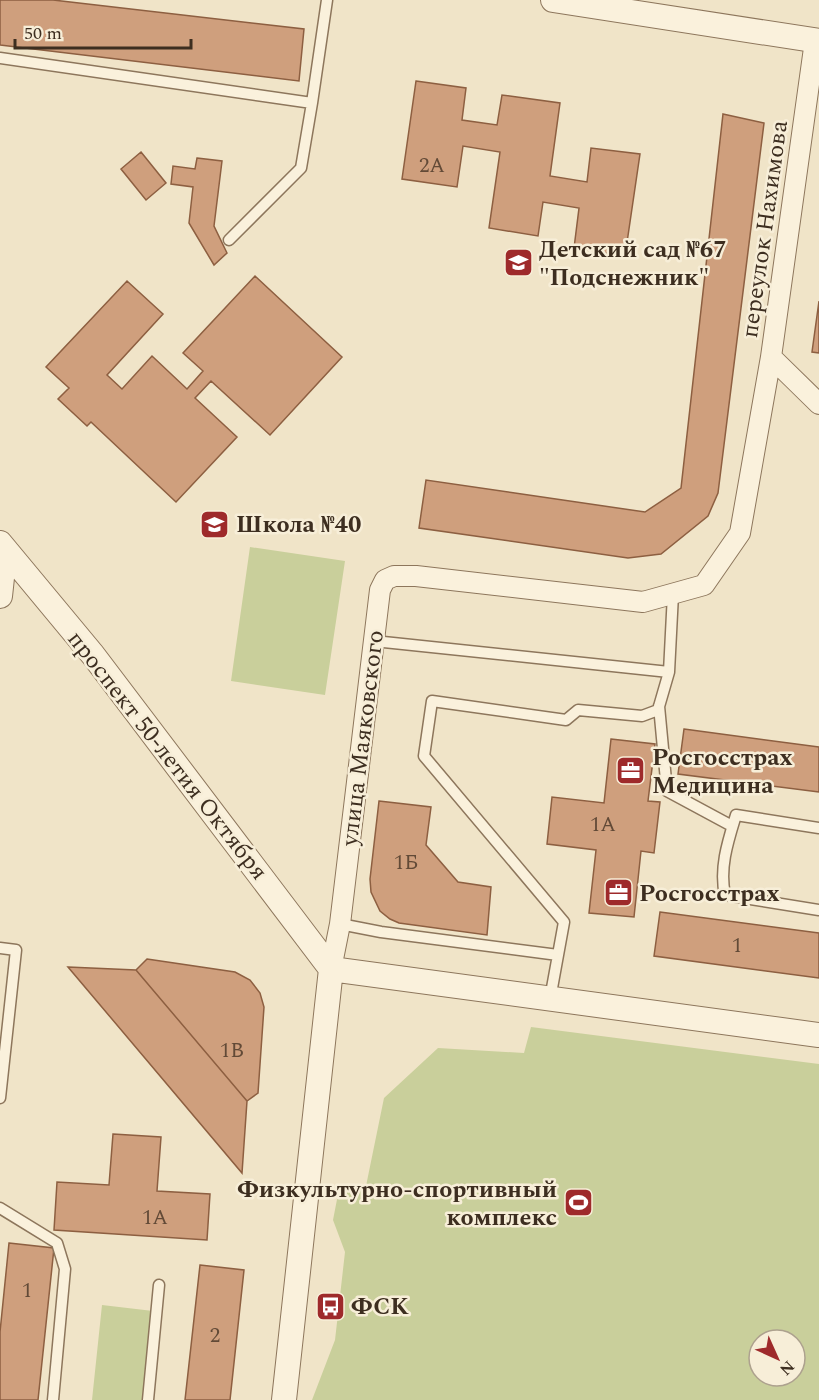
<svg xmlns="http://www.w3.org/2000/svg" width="819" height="1400" viewBox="0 0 819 1400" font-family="Spectral,serif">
  <rect width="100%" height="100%" fill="#f0e4c8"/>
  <path fill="#c9cf9b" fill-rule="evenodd" d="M250,547L345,561L325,695L231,681Z
    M531,1027L819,1064V1400H312L335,1340L345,1252L333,1220L340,1184L366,1186L384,1098L438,1048L524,1053ZM759,1340H795V1376H759Z
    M102,1305L153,1311L143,1400H92Z"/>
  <path fill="#cf9f7d" stroke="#8d5f41" stroke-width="1.5" d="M0,0H53L304,29L299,81L0,45Z
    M416,81L466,88L462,120L497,125L502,95L560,103L550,176L587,182L591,148L640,154L625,256L574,248L579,208L543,202L538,236L489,228L500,152L463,146L457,187L402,179Z
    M723,114L764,123L718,493L708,516L661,554L628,558L419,528L426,480L645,512L681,488Z
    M141,152L166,183L146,200L121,169Z
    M197,158L222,161L214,226L227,253L214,265L189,223L193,187L171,184L173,166L195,169Z
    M255,276L342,357L270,435L211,381L195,398L237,437L176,502L91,422L87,426L58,399L69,388L46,367L127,281L163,314L107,375L122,389L152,356L187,389L203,371L183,353Z
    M819,301V353L812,352Z
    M684,729L819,747V792L678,774Z
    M611,739L655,744L648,801L660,802L654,853L641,851L634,917L589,913L596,850L547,844L552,797L604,803Z
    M379,801L431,807L426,845L458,882L491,887L487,935L399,923L390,919L380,911L371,892L370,879Z
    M660,912L819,933V978L654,956Z
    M147,959L235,972L250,980L260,993L264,1007L258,1093L247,1101L136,970Z
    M68,967L136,970L247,1101L242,1173Z
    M113,1134L161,1137L157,1191L210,1194L207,1240L54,1230L57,1182L109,1185Z
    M9,1243L54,1248L38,1400H0V1332Z
    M200,1265L244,1270L230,1400H185Z"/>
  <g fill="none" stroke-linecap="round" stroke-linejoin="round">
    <defs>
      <path id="service" d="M0,58L312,103L327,0
        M229,240L301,168L312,103
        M374,641L669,672L658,710L642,716L578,710L566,720L432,701L424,756L564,922L550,999
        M669,672L673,594
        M659,706L667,791L732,826
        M819,828L736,815C728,841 719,868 725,895L819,910
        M340,924L381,932L558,955
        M0,948L16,950L0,1098
        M0,1208L57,1243L65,1269L53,1400
        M148,1400L159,1285"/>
      <path id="minor" d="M815,41L771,357L819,404
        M331,969L340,924L380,590L385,580L394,576H416L643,602L704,585L740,533L771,357"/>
      <path id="tertiary" d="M553,0L819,41
        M0,543L93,655L331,969
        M0,596L5,550
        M331,969L819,1035
        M284,1400L331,969"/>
    </defs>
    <use href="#service" stroke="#8d765c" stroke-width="13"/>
    <use href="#minor" stroke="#8d765c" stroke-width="22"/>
    <use href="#tertiary" stroke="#8d765c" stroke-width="26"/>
    <use href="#service" stroke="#faf1dc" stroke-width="10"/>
    <use href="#minor" stroke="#faf1dc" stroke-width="20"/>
    <use href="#tertiary" stroke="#faf1dc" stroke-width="24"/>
  </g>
  <defs>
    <symbol id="school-square" viewBox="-11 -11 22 22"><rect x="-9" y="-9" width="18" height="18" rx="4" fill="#9e2a2b" stroke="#f7eed8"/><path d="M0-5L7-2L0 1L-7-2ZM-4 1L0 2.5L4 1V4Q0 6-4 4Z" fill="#fff"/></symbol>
    <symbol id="office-square" viewBox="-11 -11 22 22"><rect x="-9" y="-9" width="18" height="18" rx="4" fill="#9e2a2b" stroke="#f7eed8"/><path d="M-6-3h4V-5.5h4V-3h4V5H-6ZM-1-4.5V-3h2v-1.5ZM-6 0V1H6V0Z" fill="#fff"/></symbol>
    <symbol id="stadium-square" viewBox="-11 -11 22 22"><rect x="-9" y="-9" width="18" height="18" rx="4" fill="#9e2a2b" stroke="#f7eed8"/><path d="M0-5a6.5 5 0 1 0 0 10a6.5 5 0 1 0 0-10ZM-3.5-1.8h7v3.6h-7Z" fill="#fff"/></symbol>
    <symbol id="bus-square" viewBox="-11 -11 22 22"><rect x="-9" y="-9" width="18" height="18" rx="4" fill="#9e2a2b" stroke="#f7eed8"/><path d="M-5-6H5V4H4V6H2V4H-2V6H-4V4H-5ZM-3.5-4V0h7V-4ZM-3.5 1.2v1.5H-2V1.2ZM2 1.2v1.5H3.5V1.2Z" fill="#fff"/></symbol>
  </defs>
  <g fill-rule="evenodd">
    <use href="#school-square" x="502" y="246" width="33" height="33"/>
    <use href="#school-square" x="198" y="508" width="33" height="33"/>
    <use href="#office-square" x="614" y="754" width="33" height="33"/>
    <use href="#office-square" x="602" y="876" width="33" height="33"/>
    <use href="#stadium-square" x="562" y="1186" width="33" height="33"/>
    <use href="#bus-square" x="314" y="1290" width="33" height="33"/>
  </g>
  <g text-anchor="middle" stroke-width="5" stroke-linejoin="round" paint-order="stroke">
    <g font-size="21" fill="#624a37">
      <text x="432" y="172">2А</text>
      <text x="603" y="831">1А</text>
      <text x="406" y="869">1Б</text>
      <text x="737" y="952">1</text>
      <text x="232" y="1057">1В</text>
      <text x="155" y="1224">1А</text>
      <text x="27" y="1297">1</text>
      <text x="215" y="1342">2</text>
    </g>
    <g font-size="24" fill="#3d2e20" stroke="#f7eed8">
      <text transform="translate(764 229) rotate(-82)" y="8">переулок Нахимова</text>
      <text transform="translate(362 738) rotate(-83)" y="8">улица Маяковского</text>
      <text transform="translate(168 755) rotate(52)" y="8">проспект 50-летия Октября</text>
    </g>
    <g font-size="24" font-weight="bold" fill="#3d2e20" stroke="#f7eed8" text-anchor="start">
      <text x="539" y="257">Детский сад №67<tspan x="539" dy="28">"Подснежник"</tspan></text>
      <text x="236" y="532">Школа №40</text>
      <text x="652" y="765">Росгосстрах<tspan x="652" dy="28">Медицина</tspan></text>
      <text x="639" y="901">Росгосстрах</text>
      <text x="557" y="1197" text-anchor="end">Физкультурно-спортивный<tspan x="557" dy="28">комплекс</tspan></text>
      <text x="351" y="1314">ФСК</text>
    </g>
  </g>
  <g transform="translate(777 1358) rotate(135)"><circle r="28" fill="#f7eed8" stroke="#ada18e" stroke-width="1.5"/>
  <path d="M0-4.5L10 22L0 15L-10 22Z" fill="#9e2a2b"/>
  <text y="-9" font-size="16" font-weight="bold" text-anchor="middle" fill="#3d2e20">N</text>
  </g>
  <path d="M15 39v9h176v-9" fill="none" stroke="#3d2e20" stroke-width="3"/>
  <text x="24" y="39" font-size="18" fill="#3d2e20" stroke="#f7eed8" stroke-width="4.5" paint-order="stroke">50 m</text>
</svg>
